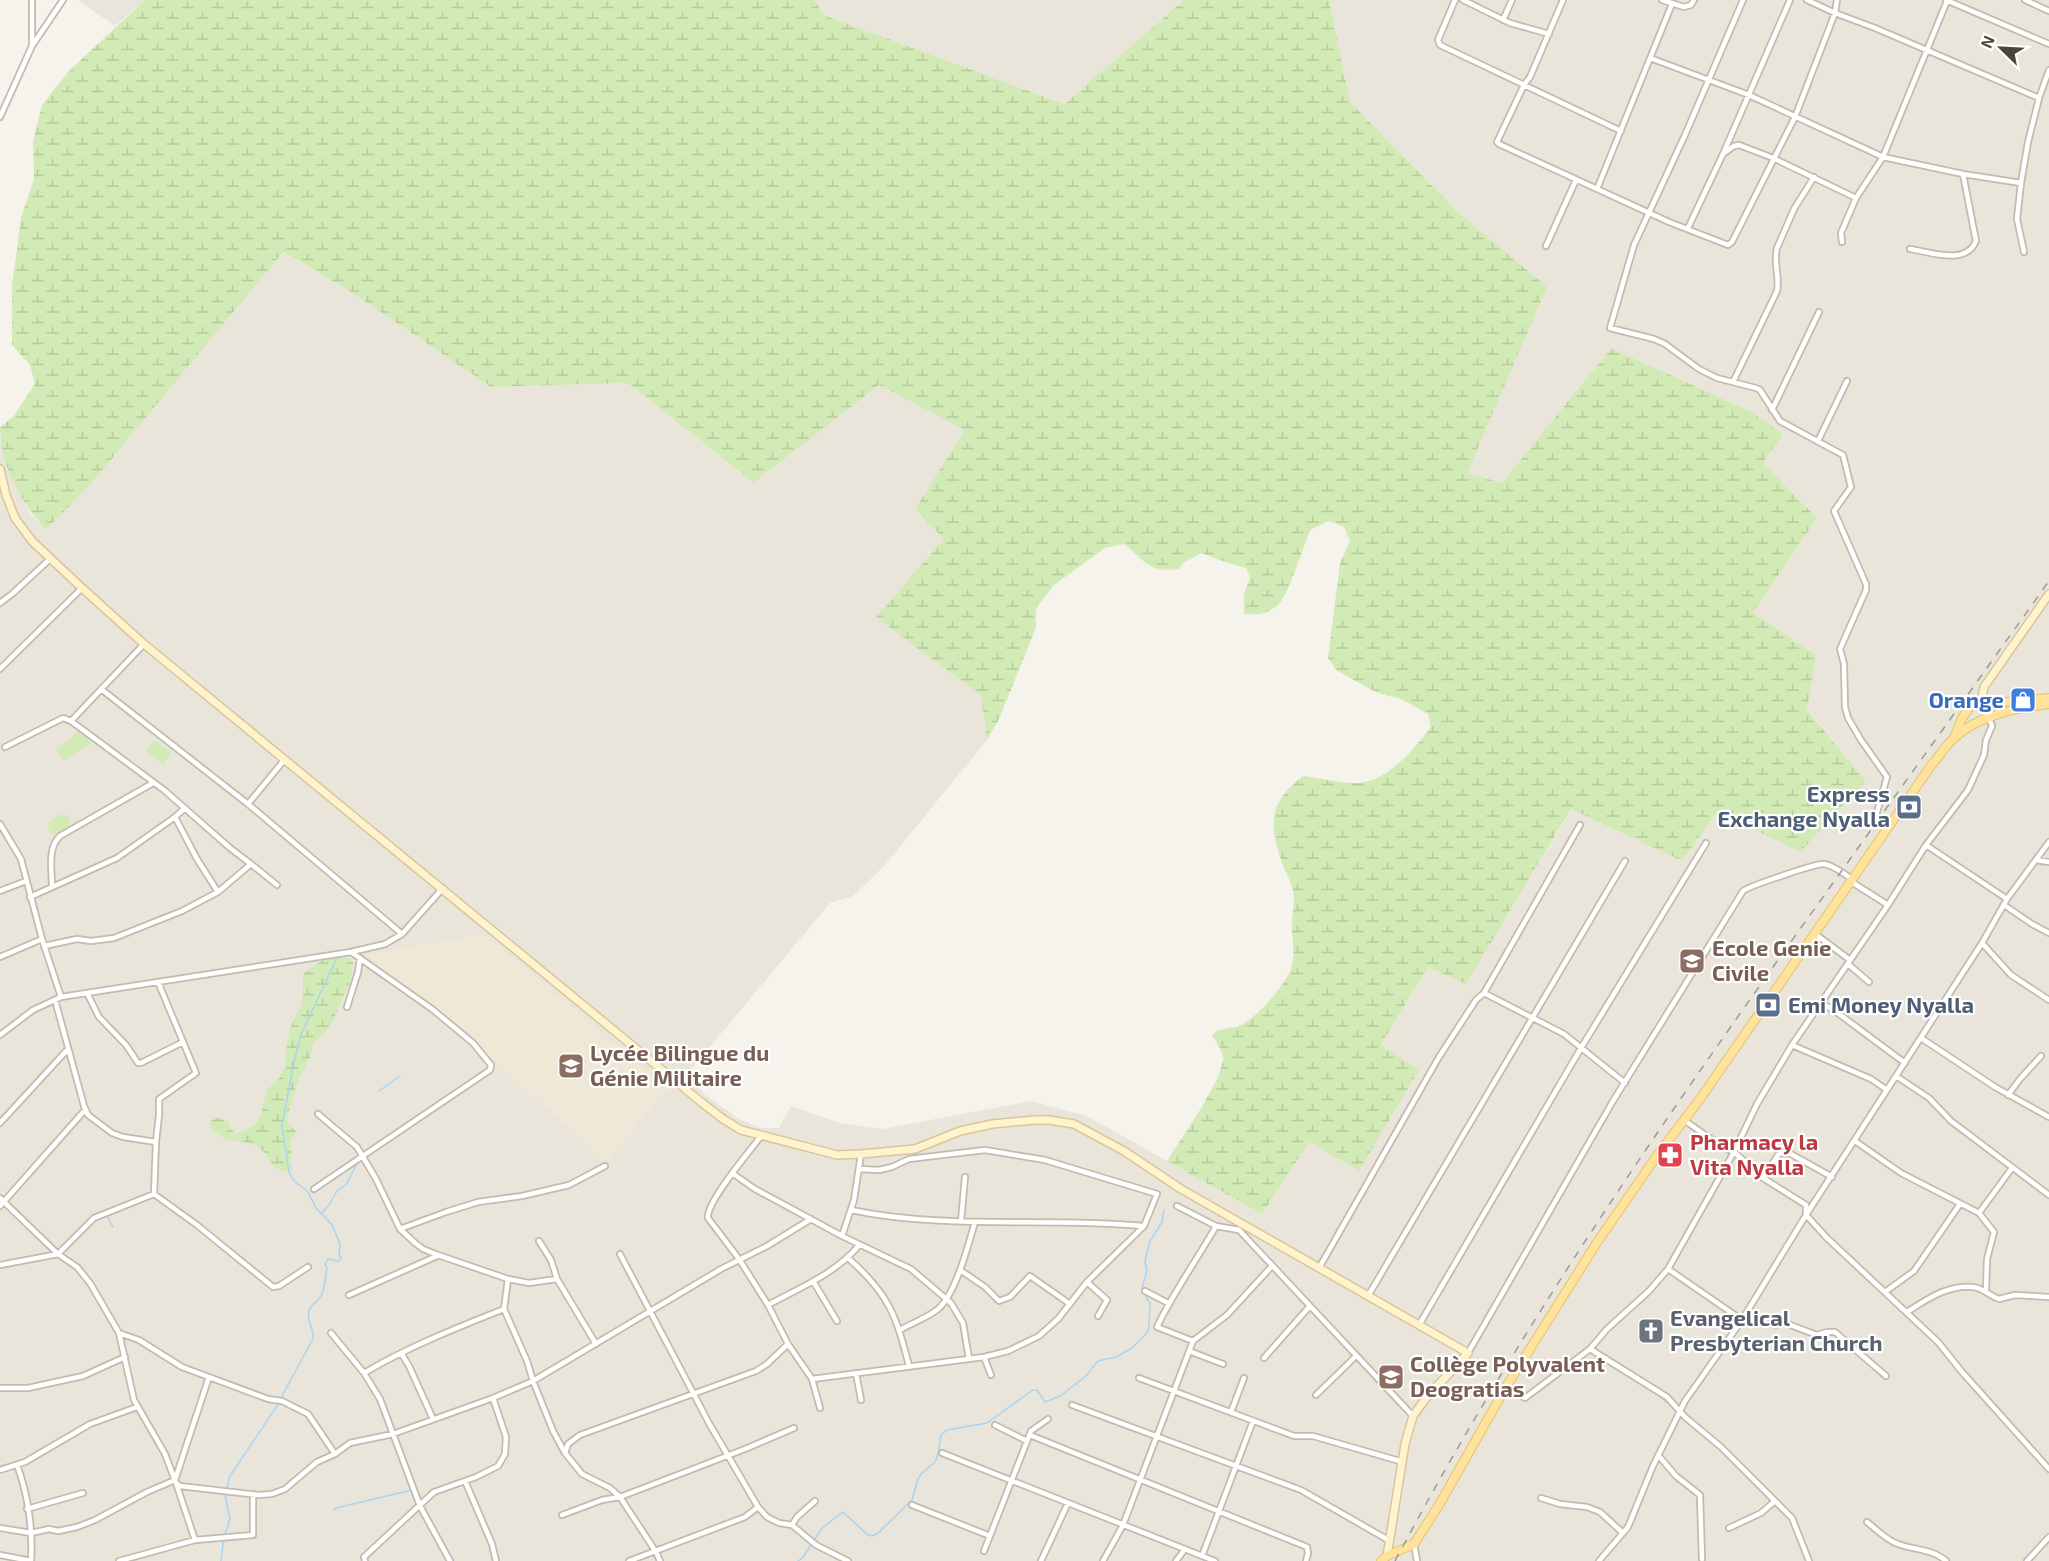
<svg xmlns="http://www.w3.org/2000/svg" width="2049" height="1561" viewBox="0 0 2049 1561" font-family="'Exo 2',sans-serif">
  <defs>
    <pattern id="wetland-marsh" width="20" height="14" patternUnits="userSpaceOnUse" patternTransform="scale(1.5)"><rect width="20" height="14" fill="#d2eab5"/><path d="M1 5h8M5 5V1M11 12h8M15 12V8" fill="none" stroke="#b6ca9c"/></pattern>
  </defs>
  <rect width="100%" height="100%" fill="#f6f3ec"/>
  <path fill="#eae5da" d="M78,0H145L115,26Z
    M814,0H1184L1064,104L824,15Z
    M1329,0H2049V1561H0V440L10,473L31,514L46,530L89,486L282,252L348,290L491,387L628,383L752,483L879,385L966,430L915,509L944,539L877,617L981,696L987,740L884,866L853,896L830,903L688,1073L704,1094L739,1119L761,1128H779L791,1106L840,1123L882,1129L1031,1101L1087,1116L1262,1214L1309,1142L1359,1171L1419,1070L1381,1046L1428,967L1466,983L1572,809L1682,861L1717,812L1800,852L1866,781L1807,709L1816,655L1753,613L1817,518L1762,462L1783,434L1750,411L1611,348L1502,483L1466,473L1547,287L1456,210L1350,102Z"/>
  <path fill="#efe8d6" d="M485,935L668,1088L606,1161L476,1044L364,953L379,952Z"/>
  <path fill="#d2eab5" d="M78,732L83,733L91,741V744L64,760L56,750Z
    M154,740L171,753L163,765L146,751Z
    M64,814L70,819V827L53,835L50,832L47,824L53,818Z"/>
  <path fill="url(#wetland-marsh)" d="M145,0H814L824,15L1064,104L1184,0H1329L1350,102L1456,210L1547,287L1467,473L1502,483L1611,348L1750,411L1783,434L1763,463L1817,518L1753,613L1816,655L1807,710L1866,781L1800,852L1717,812L1682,861L1571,809L1466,984L1428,967L1381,1045L1419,1070L1359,1171L1309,1142L1262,1214L1167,1161C1182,1137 1219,1086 1223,1060C1224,1052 1216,1042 1212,1035C1221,1026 1231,1030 1241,1025C1256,1018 1284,986 1290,971C1297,953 1291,939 1292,921C1293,911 1295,901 1293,890C1291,882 1287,875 1284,868C1269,827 1266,805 1303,776C1321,778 1343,784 1359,783C1388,781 1415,748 1431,727L1428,714L1399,698L1381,694L1366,687L1336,670L1328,658L1340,563L1350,541L1344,527L1329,521L1310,530C1305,544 1300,557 1295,571C1284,599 1279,617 1244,614V594L1250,577L1246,568L1219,560L1202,553L1183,563L1179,569C1149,573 1146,562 1124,544L1105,548L1054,585L1036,608V627L1031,640L999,719L987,740L981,696L876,617L944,539L915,509L965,430L879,385L753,483L628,383L491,387L348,290L283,252L89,486L46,530C21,502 0,465 0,427L13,417L35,384L30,365L12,345V286L21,218L34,179L33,141L42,105L69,71Z
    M345,956L350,958L353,963L351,980L330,1027L313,1044L311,1054L296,1086L287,1119L289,1125L297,1132L290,1140L292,1169L289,1172C265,1169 274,1156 256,1146C238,1136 225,1148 210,1125L212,1120L219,1117L229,1122L230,1127L236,1134L255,1125L262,1111L267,1090L279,1078L286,1064L285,1053L291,1026L301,1006L303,995V974L324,959Z"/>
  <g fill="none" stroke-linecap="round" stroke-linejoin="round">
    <path stroke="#a9d4f2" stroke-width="1.5" d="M2040,865L2049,864
      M379,1091L400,1076
      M322,1213L329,1205L337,1191L346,1185L357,1163
      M106,1214L113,1227
      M1662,1398L1666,1402
      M282,1399L283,1394L313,1339C315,1328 306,1322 309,1311C311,1303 317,1303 321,1296C324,1291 326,1275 327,1268L325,1264L328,1259L338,1261L341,1259L339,1252L340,1244L332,1225L316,1208L308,1192L294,1181L289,1172L282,1126L294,1062L301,1034L337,958
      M334,1510L336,1508L412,1490
      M221,1561L224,1537L230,1519L225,1495L230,1476L279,1403
      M798,1561L803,1557L822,1528L843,1512L868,1535L872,1536L878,1533L912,1500L918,1479L922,1473L935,1462L938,1454L941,1435L947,1430L987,1423L1033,1390H1037L1045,1402L1060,1396L1085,1377L1098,1361L1116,1357L1132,1348L1146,1334L1149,1328L1150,1304L1142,1288L1147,1271L1145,1261L1150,1241L1162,1222L1164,1210"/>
    <defs>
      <path id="street" d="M32,0V45
        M1455,0L1438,40L1440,45L1621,131
        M1463,0L1510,23L1549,34
        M1563,0L1530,77L1524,85L1497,142L1499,144L1669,222L1728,245L1732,242L1795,117L1835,13L1837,0
        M1662,0L1684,7L1691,5L1694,0
        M1743,0L1685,135L1634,245L1610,328L1654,339L1665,344L1699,369L1717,378L1756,388L1760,390L1780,421L1843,455L1851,487L1834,511L1866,584V590L1840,649L1844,664L1845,707L1848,718L1861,740L1887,777L1875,819L1887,829
        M1807,0L1835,13L1875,28L2039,98
        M1946,0L2049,44
        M2025,0L2049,11
        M1503,20L1512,0
        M1650,58L1749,95L1883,157L1963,174L2021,183
        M0,117L32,46L63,0
        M1723,154L1734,146L1739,145L1773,158L1856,198
        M1597,189L1672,4
        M1688,228L1723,154L1790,0
        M1842,242L1841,233L1856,198L1883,157L1947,1
        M1546,246L1576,180
        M1910,249C1930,252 1966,266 1976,241L1963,174
        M2024,252L2017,219L2021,183L2028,142L2039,98L2049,70
        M1733,382L1777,291C1780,276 1773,262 1777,248L1794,209L1814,177
        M1772,410L1819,312
        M1818,441L1847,381
        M0,603L12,594L50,559
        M0,669L82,588
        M101,689L248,804L402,934
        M71,721L144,644
        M5,747L63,718L71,721L164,790L230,848L251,864L218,892L182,911L114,938L91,941L77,939L44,946
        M248,804L285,759
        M175,817L197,859L218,892
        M0,824L21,859L42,939L61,997
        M1926,845L2007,899
        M2036,860L2049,862
        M251,864L277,885
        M1850,881L1888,905
        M52,887C52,871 47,848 60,836L153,783
        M0,891L26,881
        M30,897L117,858L175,817L185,808
        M2004,905L2032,924L2049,933
        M1814,933L1850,960
        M1982,943L2011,975L2049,1000
        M0,957L42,939
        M1848,964L1869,982
        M87,993L99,1017L126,1045L138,1063H141L183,1042
        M1484,993L1580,825
        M55,1000L84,1106L88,1115L112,1133L123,1137L156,1142
        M1821,1003L1835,1011L1905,1063
        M347,1007L358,972L360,958
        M0,1035L33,1010L61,997L351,952L385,944L402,934L443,888
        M1921,1038L1995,1087L2049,1117
        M1792,1045L1871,1079L1887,1090
        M1896,1076L1929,1098L1951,1121L2049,1195
        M2008,1095L2020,1079L2041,1056
        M318,1114L357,1147L376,1179L400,1229L415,1243L423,1249L438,1255L508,1279
        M1684,1120L1721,1146L1734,1152L1763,1178L1806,1205V1215L1827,1238L1938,1342L1962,1372L2049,1469
        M0,1123L68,1049
        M761,1136C750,1151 706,1202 708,1218L739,1259L768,1305L788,1344L812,1379L984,1357L1008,1351L1039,1336L1058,1319L1087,1282L1144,1226C1047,1217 947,1230 851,1210
        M1855,1141L1901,1173L1979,1213L1994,1232L1987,1259L1986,1291
        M859,1169L879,1170L892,1167L909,1159L985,1150L1045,1160L1157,1194L1144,1226
        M732,1173L755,1189L842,1236L911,1269L951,1303L963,1323L969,1359
        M1763,1178L1778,1155L1781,1153L1791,1154L1832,1177
        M314,1189L490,1070L491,1065L473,1043L432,1009L351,952
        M154,1194L156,1142L159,1115V1099L196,1073L158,982
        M0,1198L58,1254L77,1267L90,1283L119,1333L134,1400L165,1454L176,1483L180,1486L258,1495L272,1494L285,1489L317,1462L335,1454L350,1443L393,1434L493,1398L533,1381L721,1269L767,1246L811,1219
        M0,1206L85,1110
        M1177,1206L1216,1226
        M1979,1213L2012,1168
        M961,1221L965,1177
        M400,1229L446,1212L478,1202L522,1196L569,1185L605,1166
        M842,1236L854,1200L861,1154
        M539,1241L551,1260L557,1279
        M620,1254L710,1425L758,1507L767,1517L779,1523L792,1525L816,1545L848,1561
        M848,1258C889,1294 896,1315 909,1366
        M0,1265L58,1254L94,1218L154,1194L197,1225L273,1287L279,1286L308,1267
        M1319,1268L1439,1057L1476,1000L1484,993L1564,1034L1625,1083
        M1668,1269L1742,1320L1749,1318L1775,1325L1785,1323L1817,1335L1827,1332H1835L1886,1376
        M960,1270L985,1287L999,1301L1010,1297L1030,1276L1070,1304
        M813,1281L837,1321
        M1087,1282L1107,1300L1098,1316
        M1145,1291L1168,1303
        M1885,1292L1914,1271L1960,1204
        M349,1295L437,1256
        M1368,1296L1625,861
        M768,1305C799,1288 837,1273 859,1245
        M504,1309L527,1361L533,1381L553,1431L565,1453L582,1474L610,1488L620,1497
        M1907,1312C1926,1300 1948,1284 1973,1287C1983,1288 1990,1296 1999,1299L2015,1295L2049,1297
        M1419,1325L1581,1048L1706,843
        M900,1330C912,1323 927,1318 938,1309C956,1294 968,1245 975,1222
        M119,1333L139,1340L182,1367L268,1399L282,1401L308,1414L335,1454
        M331,1333L364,1373L380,1399L420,1506L450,1561
        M1193,1341L1157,1327C1174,1291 1197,1260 1216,1226L1239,1230L1413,1416
        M1590,1349L1667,1397L1685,1417L1721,1447L1792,1518L1809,1561
        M1189,1351L1223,1364
        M401,1353L409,1366L433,1419
        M1468,1353L1613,1101L1743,891C1747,887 1814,864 1823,864C1832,864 1844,874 1852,879
        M984,1357L991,1375
        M1264,1358L1310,1306
        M364,1373C408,1347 456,1328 504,1309L508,1279L529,1283L557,1279L596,1344
        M856,1373L861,1400
        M1139,1378L1294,1436H1313L1403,1462
        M812,1379L820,1408
        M1506,1387L1525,1398L1590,1349L1607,1329L1649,1291L1668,1269L1734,1152L1757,1104L1792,1045L1888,905L1926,845L1968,790L1984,755L1986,740L1992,726L1989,718
        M0,1388H28L83,1376L125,1357
        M1316,1395L1356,1356
        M1072,1405L1301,1490L1390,1541
        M1231,1412L1244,1378
        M995,1425L1027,1441
        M1030,1435L1307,1547L1308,1553L1306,1561
        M565,1453L568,1444L580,1435L756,1371L767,1364L788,1344
        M942,1453L1215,1561
        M1658,1455L1676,1476L1700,1495L1702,1559
        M17,1465C28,1494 33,1530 31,1561
        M0,1470L25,1462L90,1424L137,1407
        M465,1481L492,1544L496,1561
        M176,1483L195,1540
        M1541,1498L1560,1504L1587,1507L1600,1512L1623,1533
        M912,1505L990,1536
        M27,1509L83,1493
        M562,1515L602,1500L620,1497
        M1867,1522C1876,1529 1886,1540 1898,1544C1914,1550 1933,1549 1946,1561
        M792,1525L797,1517L815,1501
        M0,1528L31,1533L49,1529L58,1531L77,1527L95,1520L147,1492L175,1480L209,1377
        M1729,1528L1761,1513L1775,1501
        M1414,1544L1417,1561
        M984,1551L1031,1431L1048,1419
        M0,1555L31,1561
        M1202,1556L1253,1421
        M119,1561L195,1540L253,1535V1494
        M365,1561L364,1557L434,1492L476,1477L498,1466L505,1454L506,1437L493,1398
        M629,1561L745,1517L758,1507
        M660,1561L656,1552L620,1497L745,1449L794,1428
        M1041,1561L1068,1503
        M1103,1561L1123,1525L1193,1341L1227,1315L1272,1266
        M1176,1561L1185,1549
        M1599,1561L1628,1527L1653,1466L1685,1401L1742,1320L1806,1215L1982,943L2007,899L2049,842
        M2027,1561L2049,1537"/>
      <path id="secondary" d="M0,469L6,495L15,518L32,541L82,588L144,644L701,1102L723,1119L741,1130L837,1155L861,1154L915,1149L960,1131L992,1124L1034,1120H1049L1074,1124L1124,1151L1181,1189L1468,1353L1426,1398L1413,1416L1405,1444L1387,1556
        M1989,718L1981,702L1984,687L2049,594"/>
      <path id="primary" d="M1954,738L1962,718L1972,704L1981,702H2007L2049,698
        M1381,1561L1387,1556L1414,1544L1439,1505L1506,1387L1596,1244L1656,1157L1700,1099L1930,767C1938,758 1945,746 1954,738C1979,715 2016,708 2049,704"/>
    </defs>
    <use href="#street" stroke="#c2bbae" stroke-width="8"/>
    <use href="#secondary" stroke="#d6c79b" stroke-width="10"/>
    <use href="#primary" stroke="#e6c16a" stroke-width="10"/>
    <use href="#street" stroke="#fff" stroke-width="4.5"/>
    <use href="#secondary" stroke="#fff3cd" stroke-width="7"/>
    <use href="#primary" stroke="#ffe39c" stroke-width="8"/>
    <path stroke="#9a9a9a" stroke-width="1.5" stroke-dasharray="8 8" stroke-linecap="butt" d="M1395,1561C1517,1331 1666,1116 1818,904C1895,796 1972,689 2049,581"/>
  </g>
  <defs>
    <symbol id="shop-square" viewBox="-11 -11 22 22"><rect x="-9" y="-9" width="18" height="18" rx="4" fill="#3f7fe0" stroke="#fff"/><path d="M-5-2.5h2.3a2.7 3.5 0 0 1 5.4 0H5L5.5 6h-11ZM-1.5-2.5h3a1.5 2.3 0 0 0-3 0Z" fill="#fff"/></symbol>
    <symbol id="bank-square" viewBox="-11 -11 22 22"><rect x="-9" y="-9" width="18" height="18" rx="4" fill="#5c6f8a" stroke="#fff"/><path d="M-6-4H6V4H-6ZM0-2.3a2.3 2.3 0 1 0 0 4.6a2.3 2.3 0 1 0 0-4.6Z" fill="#fff"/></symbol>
    <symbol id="school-square" viewBox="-11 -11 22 22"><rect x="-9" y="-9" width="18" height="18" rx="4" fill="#8d6e63" stroke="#fff"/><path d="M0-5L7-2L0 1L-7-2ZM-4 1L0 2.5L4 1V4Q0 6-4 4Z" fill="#fff"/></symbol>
    <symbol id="pharmacy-square" viewBox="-11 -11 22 22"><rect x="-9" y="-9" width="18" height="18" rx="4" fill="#e0444e" stroke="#fff"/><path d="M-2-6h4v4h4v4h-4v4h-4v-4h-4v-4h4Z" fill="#fff"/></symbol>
    <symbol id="church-square" viewBox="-11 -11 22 22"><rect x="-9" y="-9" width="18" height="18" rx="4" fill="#6b7280" stroke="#fff"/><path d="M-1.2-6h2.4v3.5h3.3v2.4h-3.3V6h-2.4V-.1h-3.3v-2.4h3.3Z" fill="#fff"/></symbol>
  </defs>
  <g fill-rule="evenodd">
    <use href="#shop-square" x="2008" y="685" width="30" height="30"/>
    <use href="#bank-square" x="1894" y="792" width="30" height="30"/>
    <use href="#school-square" x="1677" y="946" width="30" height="30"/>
    <use href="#bank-square" x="1753" y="990" width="30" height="30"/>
    <use href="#school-square" x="556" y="1051" width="30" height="30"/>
    <use href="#pharmacy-square" x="1655" y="1140" width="30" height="30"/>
    <use href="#church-square" x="1636" y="1316" width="30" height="30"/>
    <use href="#school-square" x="1376" y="1362" width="30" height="30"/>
  </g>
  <g text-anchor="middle" stroke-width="4.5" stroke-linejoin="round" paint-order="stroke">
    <g font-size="22" font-weight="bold" fill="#366cbe" stroke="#fff" text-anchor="end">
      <text x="2004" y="708">Orange</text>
    </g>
    <g font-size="22" font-weight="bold" fill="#4e5e75" stroke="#fff" text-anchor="end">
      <text x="1890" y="802">Express<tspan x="1890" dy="25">Exchange Nyalla</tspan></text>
      <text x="1788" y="1013" text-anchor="start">Emi Money Nyalla</text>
    </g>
    <g font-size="22" font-weight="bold" fill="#785e54" stroke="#fff" text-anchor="start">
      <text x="1712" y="956">Ecole Genie<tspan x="1712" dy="25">Civile</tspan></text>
      <text x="590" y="1061">Lycée Bilingue du<tspan x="590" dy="25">Génie Militaire</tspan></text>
      <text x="1410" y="1372">Collège Polyvalent<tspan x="1410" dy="25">Deogratias</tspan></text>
    </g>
    <g font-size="22" font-weight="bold" fill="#be3a42" stroke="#fff" text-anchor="start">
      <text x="1690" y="1150">Pharmacy la<tspan x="1690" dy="25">Vita Nyalla</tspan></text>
    </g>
    <g font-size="22" font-weight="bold" fill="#5b616d" stroke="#fff" text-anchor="start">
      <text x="1670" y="1326">Evangelical<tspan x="1670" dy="25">Presbyterian Church</tspan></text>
    </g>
  </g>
  <g transform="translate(2001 48) rotate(294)" stroke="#ffffff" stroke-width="4.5" paint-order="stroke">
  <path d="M0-4.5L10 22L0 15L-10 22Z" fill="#4b4439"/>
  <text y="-9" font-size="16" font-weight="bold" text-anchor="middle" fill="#4b4439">N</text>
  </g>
</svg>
